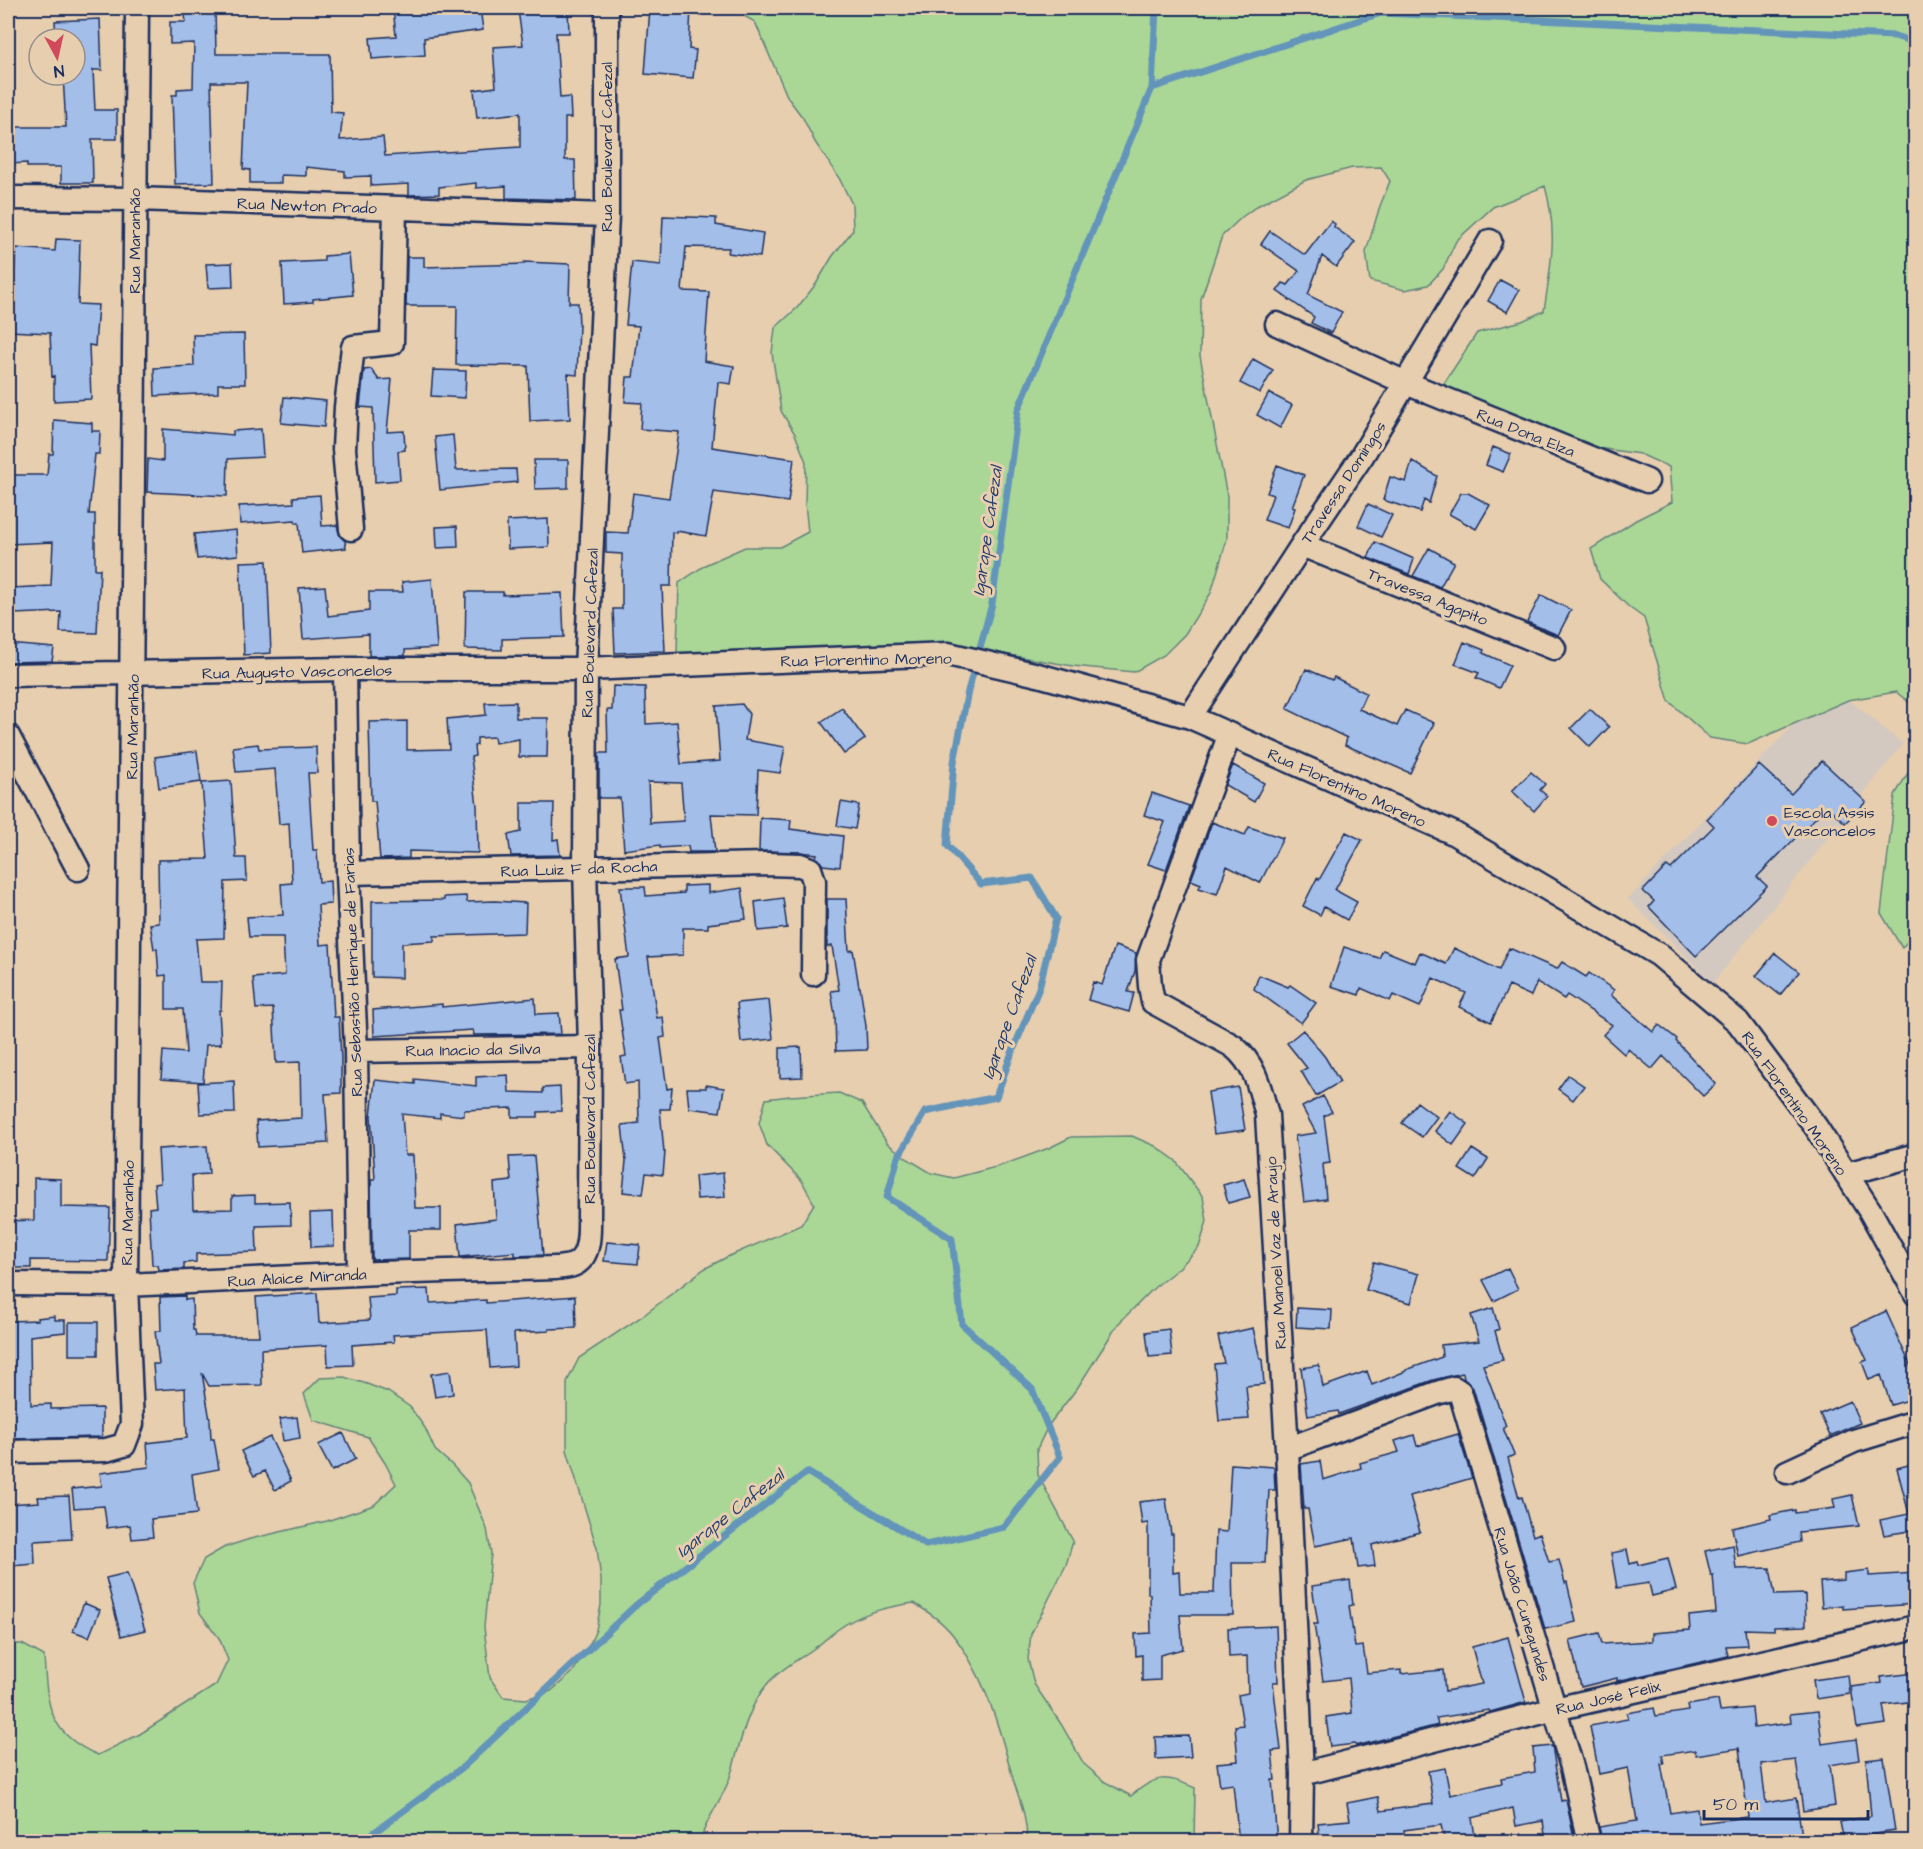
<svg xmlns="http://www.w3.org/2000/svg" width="1923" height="1849" viewBox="0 0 1923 1849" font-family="'Architects Daughter',sans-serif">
  <rect width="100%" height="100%" fill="#e7ceaf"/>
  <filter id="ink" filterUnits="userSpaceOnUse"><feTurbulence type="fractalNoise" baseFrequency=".0167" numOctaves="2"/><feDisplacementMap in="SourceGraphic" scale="12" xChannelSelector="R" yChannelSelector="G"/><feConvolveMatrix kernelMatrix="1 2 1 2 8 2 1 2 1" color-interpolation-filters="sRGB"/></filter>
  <g filter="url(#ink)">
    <path fill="#d3c9c1" d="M1831,685L1903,744L1713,983L1628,899Z"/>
    <path fill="#aad796" stroke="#62837a" stroke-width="1.5" d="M741,8H1915V707L1896,692L1848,700L1748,744L1710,738L1669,701L1644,618L1630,608L1600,579L1591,549L1636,520L1672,502L1669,467L1640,454L1576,445L1439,391L1477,333L1522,321L1544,311C1551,264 1558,233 1545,186L1493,207L1456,241L1443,269L1428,285L1405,290L1370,281L1366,252L1380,206L1390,181L1381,167L1352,168L1306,180L1257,206L1242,217L1222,236L1201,299L1200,356L1227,496V539L1211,593L1185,634L1164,655L1134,672L1073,666L968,648L677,653L679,583L707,564L745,547H780L808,532L805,503L806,462L795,434L781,411L772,353L775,328L797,308L816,284L832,257L853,230L852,204L839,178L815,142L803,118L788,98L755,22L744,16Z
      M1915,761V932L1902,948L1881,913L1895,795Z
      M839,1093L862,1103L887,1143L908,1159L931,1173L954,1178L1000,1166L1049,1148L1071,1137L1132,1136L1155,1146L1175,1160L1203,1197L1207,1221L1199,1247L1179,1268L1155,1287L1118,1324L1078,1387L1048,1426L1037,1449L1038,1475L1073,1541L1066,1565L1031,1634L1028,1659L1034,1684L1061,1724L1084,1764L1105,1782L1131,1796C1157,1775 1164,1774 1195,1788L1194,1841H1027C1027,1816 1020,1802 1013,1779C1000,1729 985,1676 953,1635C942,1621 928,1612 914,1603C886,1607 860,1613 837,1630C830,1635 823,1642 816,1647C800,1659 781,1668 768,1683C745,1710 740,1747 729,1780C721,1801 706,1819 700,1841H8V1644H22L44,1656C47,1705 48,1734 98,1755L140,1734L216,1685L228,1660L219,1638L200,1613L193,1583L204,1559L225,1547L250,1539L327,1521L374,1505L396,1484L385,1463L368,1437L313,1420L304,1394L320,1378L344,1377L367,1384L388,1392L410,1407L425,1428L435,1450L452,1465L468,1483L487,1529L491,1553L484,1627L490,1678L503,1697L526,1699L551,1691L572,1673L586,1652L596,1630L601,1605V1580L597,1548L567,1450V1382L579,1358L644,1315L704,1269L727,1257L801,1225L814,1204L802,1181L767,1145L759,1123L766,1099L790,1096Z"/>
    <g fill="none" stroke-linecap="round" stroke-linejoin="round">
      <path stroke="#6494ba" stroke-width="7" d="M1152,88L1156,8
        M361,1842L463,1767L636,1605L807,1472L926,1545L1004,1527L1060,1457L1032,1389L962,1324L952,1239L887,1197L898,1157L925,1112L996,1097L1011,1055L1039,988L1056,918L1032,878L981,884L947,845L954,762L968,691L992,604L1018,410L1152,88L1381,13L1895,36L1916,43"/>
    </g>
    <path fill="#a4beea" stroke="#1b2f5e" stroke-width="1.5" fill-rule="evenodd" d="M184,8H215L216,54H330L331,112L343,113L340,140L383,137L385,156L520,147V113L477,118L474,90L496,87L493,47L523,45L518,10L568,8L569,33H556L560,98L570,97L571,118H565V160H575L576,200L506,198V186L476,188V183L439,187V194L409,195V184L371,186V176L345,177V171L306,167V176L281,175V183H250V170L243,169L247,82H211L214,183L175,184L172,95H177V89L193,88L194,43L170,44V22H186Z
      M393,8H433V10L453,8H480L483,30L424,38L425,55L372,59L370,38L396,36Z
      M650,8H691L689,49L696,50L693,78L645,74Z
      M100,19L102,70H93L95,110H117V139H92L93,183H61V167H27V163L8,164V127H66L63,75H75V39H56L55,21Z
      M663,216L716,218V225L763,233L760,257L728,253L729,248L686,247L682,291L709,292L704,361L734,366L731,384L718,382L712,447L794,459L788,502L714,492L706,536L676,531V533L672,532L671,586H662L665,651L615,653L613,609H622V554L606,553V532L628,533L633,493L669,498L679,432L640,429L642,403L625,402L627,377H633L639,326L626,325L632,262L661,265Z
      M1331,221L1335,224L1334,227L1355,242L1336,267L1322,256L1308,295L1342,312L1331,333L1311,323L1314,317L1277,291L1283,283L1288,285L1299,271L1261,244L1270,231L1305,255Z
      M56,239L80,240L78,304L98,305L95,346L89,345L91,399L54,401V376L52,377L50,333L8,331V290H13L16,248L55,251Z
      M349,254L353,295L313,299V302L284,304L282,263L324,261V256Z
      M407,257H424V267L524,264V262L570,264L569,303H578L579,326L577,375L568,374L570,419L530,421L528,366L456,365L457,306H406Z
      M232,263L233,287L208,288L206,264Z
      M1500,280L1519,290L1507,312L1488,301Z
      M244,334L245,384H218V393L155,396L154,368L194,366L193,335Z
      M1253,359L1273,370L1260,393L1240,383Z
      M371,369L379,380L392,379L387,432L404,431L405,450L398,451L400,480L375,482L373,408L360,407L364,370Z
      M433,370L466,371L465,398L431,396Z
      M1269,393L1292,405L1280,428L1257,415Z
      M284,397L326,401L324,427L281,423Z
      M54,420L92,423V431H100L99,454H95L89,514H95V569H100L97,633L60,632L61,612L14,614L12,588L51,586L53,542L9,544L8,475H47L49,454H53Z
      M163,429L233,435V431L261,429L263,457L228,459L227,496L147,492L148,459L163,461Z
      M453,435L456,470L516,469L517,482L440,490L435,437Z
      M1493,447L1511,454L1503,472L1486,465Z
      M534,460H568V488L535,489Z
      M1412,461L1437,476L1429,503L1424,500L1420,512L1383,500L1390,477L1406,482Z
      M1277,465L1304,475L1292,507L1295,508L1288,528L1264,520L1273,495L1267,493Z
      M1461,493H1468L1490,505L1476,529L1449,514Z
      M320,495L322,526L337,525L340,536L345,541L346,548L302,553L299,523H296L295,520L240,524L239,506L294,503L293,497Z
      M1368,504L1392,515L1381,537L1358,526Z
      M548,519L549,547L508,549L507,521Z
      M457,526L458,547L437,548L436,527Z
      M236,530L238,555L197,559L194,534Z
      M1375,542L1414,559L1409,574L1368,558Z
      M1429,548L1454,562L1440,587L1413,576Z
      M267,561L271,653L244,655L240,562Z
      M432,579L437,648L405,650V656H369V634L303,639L299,588L325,586L328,616L369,611V592H403L402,582Z
      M466,592H503V595L562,593L564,637L502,639V650L465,649Z
      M1541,595L1571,610L1558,635L1527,622Z
      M1464,642L1484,650L1483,653L1510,665L1499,688L1476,678L1479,673L1455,664Z
      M8,644L54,648L52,661L8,662Z
      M1306,669L1332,680L1334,677L1366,693L1359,709L1397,726L1405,710L1434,723L1410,773L1345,745L1347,738L1287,709Z
      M613,686L645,687L646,724L677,722L681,764L720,761L716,706L742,704L749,714L745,740L785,747L780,773L758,770L756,815L711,814L715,852H689L688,846L660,848V845L624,850L620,798H599V753H608L607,710H612ZM648,782L681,783L684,821L650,823Z
      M516,702V718H548L547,757H519V739L495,743L494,737L477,738V745L474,746L475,756L471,757L477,806L478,853L409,851V858L380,859L375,801H371L369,722L407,721V750L449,749L447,719L486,715L485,703Z
      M842,708L865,739L844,754L821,722Z
      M1590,709L1609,727L1590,747L1571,728Z
      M258,744L259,749L316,747L317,773H308L313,850H317L319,882L330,881L331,904L318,905L320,945L330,944L334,1017H339L341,1059V1093L325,1094L328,1143L258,1147L256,1121L301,1118L300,1062L276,1063L273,1008L256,1009L253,978L285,975L283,937H249L247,917L283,915L281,884L292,883L289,823L279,824L275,769L236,772L233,747Z
      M197,751L201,782L159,788L155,757Z
      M1822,761L1866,802L1845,823L1827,806L1757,877L1767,886L1696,956L1649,907L1654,901L1643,891L1667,866L1671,869L1714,826L1707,819L1759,765L1791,794Z
      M1233,765L1264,783L1254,802L1225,785Z
      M1531,772L1545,784L1540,790L1547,796L1534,811L1512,791Z
      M231,781L236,858H246L247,881L225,882L224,938L196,939L200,982H222L221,1010H219L221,1044L206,1045L203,1082L161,1079L163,1051L186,1053L183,1009H166V975L159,976L157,949H154L150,924L159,923L158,860L208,859L202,783Z
      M1152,793L1189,806L1166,870L1148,864L1165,822L1144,815Z
      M841,802L859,805L855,829L837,826Z
      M521,803H554L553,840L558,839L560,855L511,856L508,835L521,832Z
      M760,818L791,820L790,829L843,836L840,867L823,865L816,857L817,854L800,852L759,851Z
      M1212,822L1245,835L1249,827L1283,838L1260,883L1227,866L1217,894L1199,888L1201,884L1191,880Z
      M1346,832L1362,840L1335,890L1357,902L1347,920L1324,907L1320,915L1303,906L1317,878L1319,880Z
      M708,885V893L742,888L746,919L708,924V928H683V955L648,957L657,1018L663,1017L665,1037L660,1038L667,1089L672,1088L670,1109H660L664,1152H665L663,1175L646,1173L643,1194L623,1192L626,1161L622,1125L639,1123L638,1082L625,1084L621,1057L626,1056L619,1010H622L615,959L629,957L620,887H645L646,896L684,893V886Z
      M466,896L467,902L495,901L526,903L525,933L434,936V941L402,943V978L372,977V901L444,900V897Z
      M783,898L787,928L758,931L755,902Z
      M827,899H846L849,951L853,950L859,987H860L866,1026L867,1050L836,1051L835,1016L831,991L839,990L832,946L827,947Z
      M1115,946L1136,953L1135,971L1128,992L1134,993L1129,1012L1088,1000L1093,982L1102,985Z
      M1344,947L1379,958L1383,950L1415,963L1420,952L1446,964L1454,948L1499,970L1509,948L1557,969L1562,962L1586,977L1589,973L1614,990L1611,995L1653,1032L1659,1025L1677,1039L1676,1041L1716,1084L1703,1096L1663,1056L1652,1069L1628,1049L1624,1054L1603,1035L1612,1025L1567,995L1564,999L1537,982L1531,996L1509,986L1491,1022L1459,1007L1466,993L1433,978L1420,1007L1393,995L1390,1001L1361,988L1359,995L1331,986Z
      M1775,953L1799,972L1780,995L1756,976Z
      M1259,975L1288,987L1290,985L1316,1003L1301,1023L1254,989Z
      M535,998L536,1014L559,1013L561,1034L474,1035L473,1030L374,1036L373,1010L442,1004V1007Z
      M769,1000L773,1039L741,1042L737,1003Z
      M1303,1030L1325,1057L1340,1082L1316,1096L1301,1071L1307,1068L1287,1043Z
      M801,1047L802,1077L780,1078V1048Z
      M508,1075L509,1092L543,1093V1088L560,1087L561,1111L538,1112V1117H512V1108L464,1110V1116L440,1113V1118L402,1114L405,1155H413L415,1208H441V1230H409V1259L372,1260L371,1179H375L371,1116L375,1080L415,1084V1079L476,1086V1077Z
      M1568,1075L1584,1086L1573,1100L1558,1089Z
      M234,1081L235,1113L200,1114L198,1083Z
      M706,1085L724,1088L720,1112L689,1108L687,1088H706Z
      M1238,1087L1245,1130L1214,1134L1208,1092Z
      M1323,1096L1332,1112L1324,1116L1330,1163L1323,1164L1326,1199L1304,1202L1295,1136L1316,1133L1302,1107Z
      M1417,1102L1437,1117L1422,1137L1402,1123Z
      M1450,1111L1468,1124L1453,1145L1435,1131Z
      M207,1146L209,1174L192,1175L193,1210L232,1209V1196L255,1195V1203L290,1202L291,1225L256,1226L257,1252L196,1254V1262L184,1263V1269L159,1270L158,1265H152L149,1208L156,1207L154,1184L160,1183L158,1149Z
      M1472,1149L1488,1159L1475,1179L1459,1169Z
      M534,1156L543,1255L515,1256V1252L460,1257L457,1224L496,1219L494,1183L511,1181L509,1157Z
      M723,1173L725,1197L697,1199L695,1176Z
      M34,1178L61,1179V1207L110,1208L108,1261L31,1260V1268H8V1221L34,1220Z
      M1244,1179L1250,1197L1228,1203L1223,1185Z
      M333,1212L334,1246L311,1247L310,1213Z
      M607,1242L640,1245L638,1264L604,1261Z
      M1374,1262L1419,1274L1411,1303L1366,1290Z
      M1508,1268L1518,1289L1494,1301L1483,1280Z
      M429,1289L430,1303L486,1300V1303L575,1296L576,1328L549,1329V1331L514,1333L516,1366L490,1368L487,1330L393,1335L394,1342L352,1345L353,1365L328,1366L327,1345L261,1349L262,1385L209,1386L202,1373L210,1420L211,1439H214L219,1469L192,1474L197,1514L151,1519L153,1537L132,1539L130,1525L107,1528L104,1506L74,1508L72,1489L102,1486L100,1473L149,1467L147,1443L187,1438L185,1388L155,1390L153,1364H159L155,1331H161L160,1297L185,1296V1300L192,1299L193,1330H195L196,1336H259L256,1297L317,1293L319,1323L370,1320L368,1298L396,1296V1290Z
      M1297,1308L1332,1310L1331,1329L1296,1327Z
      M1493,1308L1499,1329L1495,1331L1503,1360L1483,1365L1506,1426L1503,1428L1514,1455L1508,1458L1519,1498L1522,1497L1533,1536L1540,1533L1549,1562L1559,1560L1565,1583L1567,1582L1576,1622L1545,1629L1473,1388L1464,1379L1463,1373L1433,1380L1339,1414L1338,1411L1308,1416L1301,1368L1319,1365L1323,1387L1367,1371L1372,1385L1406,1371V1370L1442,1357L1441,1345L1479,1341L1471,1315Z
      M1886,1311L1916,1378V1398L1891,1405L1881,1375L1869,1380L1862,1362L1867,1360L1852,1327Z
      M55,1316V1320H65V1332L30,1336L31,1405L51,1404V1409L102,1408V1437L8,1439V1321L38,1320L37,1318Z
      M69,1322H98V1355H69Z
      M1253,1328L1260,1359H1262L1264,1384L1246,1386L1249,1419L1219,1421L1214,1364L1224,1363L1218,1336Z
      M1169,1329L1172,1355L1149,1357L1146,1332Z
      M450,1371L453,1394L435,1397L431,1374Z
      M1850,1401L1860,1423L1830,1436L1820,1414Z
      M297,1417L300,1438L283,1441L280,1419Z
      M343,1433L356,1459L332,1471L318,1445Z
      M1458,1434L1472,1478L1410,1496L1420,1532L1372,1545L1375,1566L1358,1568L1354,1538L1315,1546L1308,1509H1304L1301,1464L1320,1461L1323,1480L1361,1468L1360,1463L1399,1452L1395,1441L1414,1435L1417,1446Z
      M270,1437L291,1481L275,1490L265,1471L254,1476L241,1451Z
      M1916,1463V1530L1884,1535L1880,1520L1909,1514L1897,1468Z
      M1231,1464L1274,1467L1275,1490H1269L1265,1563H1232L1233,1615H1180L1183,1649L1160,1655V1680L1142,1681V1655L1136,1656L1135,1634L1151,1633L1150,1594H1148V1523L1142,1524L1139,1502L1166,1499L1171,1534H1173V1573L1179,1572L1180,1593H1214L1216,1531L1227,1532Z
      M1852,1495L1859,1526L1799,1532L1800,1542L1738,1556L1732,1528L1771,1519L1770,1515L1795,1510V1513L1835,1508L1833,1499Z
      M69,1496L72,1539L34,1541L35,1564L11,1566L8,1504L39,1502L38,1497Z
      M1733,1545L1736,1569L1770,1568L1775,1595L1805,1594L1806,1626L1774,1627V1630L1745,1629L1747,1645L1726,1646L1728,1656L1617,1681V1678L1581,1687L1570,1640L1599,1633L1602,1644L1652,1641V1633L1690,1630L1689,1616L1716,1613L1713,1575L1711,1576L1705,1551Z
      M1627,1550L1630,1564L1637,1562L1638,1565L1668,1558L1676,1590L1652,1596L1649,1583L1617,1588L1611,1553Z
      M1869,1570V1576L1916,1573V1604L1843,1609V1605L1822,1607L1820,1582L1844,1580V1573Z
      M127,1573L145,1630L121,1636L106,1578Z
      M1350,1580L1353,1605L1349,1606L1355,1647L1363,1646L1367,1673L1401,1670V1674L1443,1670L1445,1691L1482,1684L1472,1647L1508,1637L1526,1702L1490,1712L1489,1710L1436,1718L1438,1725L1356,1746L1355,1744L1330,1747L1326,1717L1352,1713L1349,1678L1323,1681L1314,1624H1318L1312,1586Z
      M84,1603L100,1610L89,1637L73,1631Z
      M1276,1626L1278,1682H1273L1281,1750L1272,1751L1275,1780H1272L1277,1842H1239L1233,1784L1220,1786L1217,1763L1238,1761L1235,1726L1243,1725L1238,1695L1248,1693L1247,1656L1229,1657L1228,1628Z
      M1916,1673V1701L1883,1705L1886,1724L1857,1728L1851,1687L1882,1683L1881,1677Z
      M1848,1675L1850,1694L1816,1699L1813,1680Z
      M1718,1700L1720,1711L1752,1708L1754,1728L1791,1723L1790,1714L1818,1711L1822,1744L1856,1739L1859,1760L1830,1765L1835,1806L1803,1811L1796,1760L1761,1764L1766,1803L1796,1798L1803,1842H1602L1599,1827L1637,1821L1628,1768L1599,1774L1590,1726L1628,1719L1627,1713L1654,1708L1656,1716L1688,1711L1687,1705ZM1739,1748L1748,1817L1699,1823L1697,1809L1670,1813L1661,1764H1664L1662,1755L1695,1750L1696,1755Z
      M1189,1736L1191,1757L1156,1759L1155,1737Z
      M1552,1746L1561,1801L1566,1800L1575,1842H1546L1543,1821L1516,1826L1513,1808L1472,1818L1476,1842H1445L1441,1825L1404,1830L1405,1842H1320L1318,1823L1350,1820L1347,1803L1378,1797L1381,1811L1433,1804L1428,1771L1445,1768L1450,1795L1502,1783L1501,1778L1535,1772L1533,1748Z
      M1884,1758L1895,1831L1869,1835L1870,1842H1844L1840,1822L1871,1816L1866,1760Z"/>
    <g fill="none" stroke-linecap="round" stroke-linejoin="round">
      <defs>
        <path id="street" d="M8,198L135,199L607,215
          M1277,324L1406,383L1647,481
          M351,529L344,449L346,407L353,347L392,343L395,208
          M1302,545L1554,648
          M345,669L348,873L356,1051L359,1274
          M8,675L345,669H586L948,654L1038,675L1190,717L1453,833L1659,955L1738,1022L1816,1127L1870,1211L1916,1294
          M1190,717L1302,545L1362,456L1490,241
          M8,736L78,869
          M1229,736L1148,960L1150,986L1153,1002L1233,1046C1255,1064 1260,1088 1267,1115L1287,1449L1302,1774L1301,1842
          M348,873L767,864L800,865L810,869L814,881L813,974
          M356,1051L590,1047
          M1846,1174L1916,1155
          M8,1284L126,1285L378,1273L556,1268C562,1267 570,1267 575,1264C591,1256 589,1230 589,1216L590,1047L585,867L586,669L607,215V8
          M1287,1449L1437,1393L1454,1388L1460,1392L1572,1767L1589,1842
          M8,1452L106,1450L124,1445L132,1424L126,1285L137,8
          M1787,1472L1854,1441L1916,1422
          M1302,1774L1555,1709L1916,1627"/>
      </defs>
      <use href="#street" stroke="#1b2f5e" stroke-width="27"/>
      <use href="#street" stroke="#e7ceaf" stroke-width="22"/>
    </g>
  </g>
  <circle fill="#d1495b" stroke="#e7ceaf" stroke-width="2" cx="1772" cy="821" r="6"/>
  <g text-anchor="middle" stroke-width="6" stroke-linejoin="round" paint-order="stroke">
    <g font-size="16" fill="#1b2f5e" stroke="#e7ceaf">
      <text transform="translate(606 147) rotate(-90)" y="6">Rua Boulevard Cafezal</text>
      <text transform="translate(307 205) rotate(2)" y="6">Rua Newton Prado</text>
      <text transform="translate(134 241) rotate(-90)" y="6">Rua Maranhão</text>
      <text transform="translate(1526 432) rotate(22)" y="6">Rua Dona Elza</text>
      <text transform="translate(1343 482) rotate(-57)" y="6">Travessa Domingos</text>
      <text transform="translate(1428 596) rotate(22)" y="6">Travessa Agapito</text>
      <text transform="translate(589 633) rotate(-88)" y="6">Rua Boulevard Cafezal</text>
      <text transform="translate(866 659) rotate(-1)" y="6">Rua Florentino Moreno</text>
      <text transform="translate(297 671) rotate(-1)" y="6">Rua Augusto Vasconcelos</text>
      <text transform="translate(132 727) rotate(-89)" y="6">Rua Maranhão</text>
      <text transform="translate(1347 787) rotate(24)" y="6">Rua Florentino Moreno</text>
      <text transform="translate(579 868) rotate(-2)" y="6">Rua Luiz F da Rocha</text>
      <text transform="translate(352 972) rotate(-92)" y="6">Rua Sebastião Henrique de Farias</text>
      <text transform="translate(473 1049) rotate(-1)" y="6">Rua Inacio da Silva</text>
      <text transform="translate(1795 1103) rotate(55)" y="6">Rua Florentino Moreno</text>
      <text transform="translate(589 1119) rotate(-90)" y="6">Rua Boulevard Cafezal</text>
      <text transform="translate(127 1213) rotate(-89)" y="6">Rua Maranhão</text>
      <text transform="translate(1275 1253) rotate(-93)" y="6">Rua Manoel Vaz de Araujo</text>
      <text transform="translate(297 1277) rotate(-3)" y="6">Rua Alaice Miranda</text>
      <text transform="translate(1523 1604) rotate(73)" y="6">Rua João Cunegundes</text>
      <text transform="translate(1608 1697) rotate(-13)" y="6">Rua José Felix</text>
    </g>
    <g font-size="16" fill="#1b2f5e" stroke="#e7ceaf" text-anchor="start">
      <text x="1784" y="818">Escola Assis<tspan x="1784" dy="18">Vasconcelos</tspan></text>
    </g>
    <g font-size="18" font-style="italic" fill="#27406d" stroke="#e7ceaf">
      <text transform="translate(987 531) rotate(-82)" y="6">Igarape Cafezal</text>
      <text transform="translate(1009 1017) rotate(-70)" y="6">Igarape Cafezal</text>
      <text transform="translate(730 1513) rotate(-38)" y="6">Igarape Cafezal</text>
    </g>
  </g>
  <rect width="1923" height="1849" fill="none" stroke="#e7ceaf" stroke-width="30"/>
  <rect x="15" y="15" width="1893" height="1819" fill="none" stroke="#1b2f5e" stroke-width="2" filter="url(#ink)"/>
  <g transform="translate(57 57) rotate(172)"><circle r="28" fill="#e7ceaf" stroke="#958e8f" stroke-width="1.5"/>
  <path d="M0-4.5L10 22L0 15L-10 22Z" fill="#d1495b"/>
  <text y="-9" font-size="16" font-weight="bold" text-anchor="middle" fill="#1b2f5e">N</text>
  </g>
  <path d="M1704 1810v9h164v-9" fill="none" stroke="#1b2f5e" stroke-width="3"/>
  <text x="1713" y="1810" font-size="18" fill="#1b2f5e" stroke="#e7ceaf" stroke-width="4.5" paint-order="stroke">50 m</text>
</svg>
